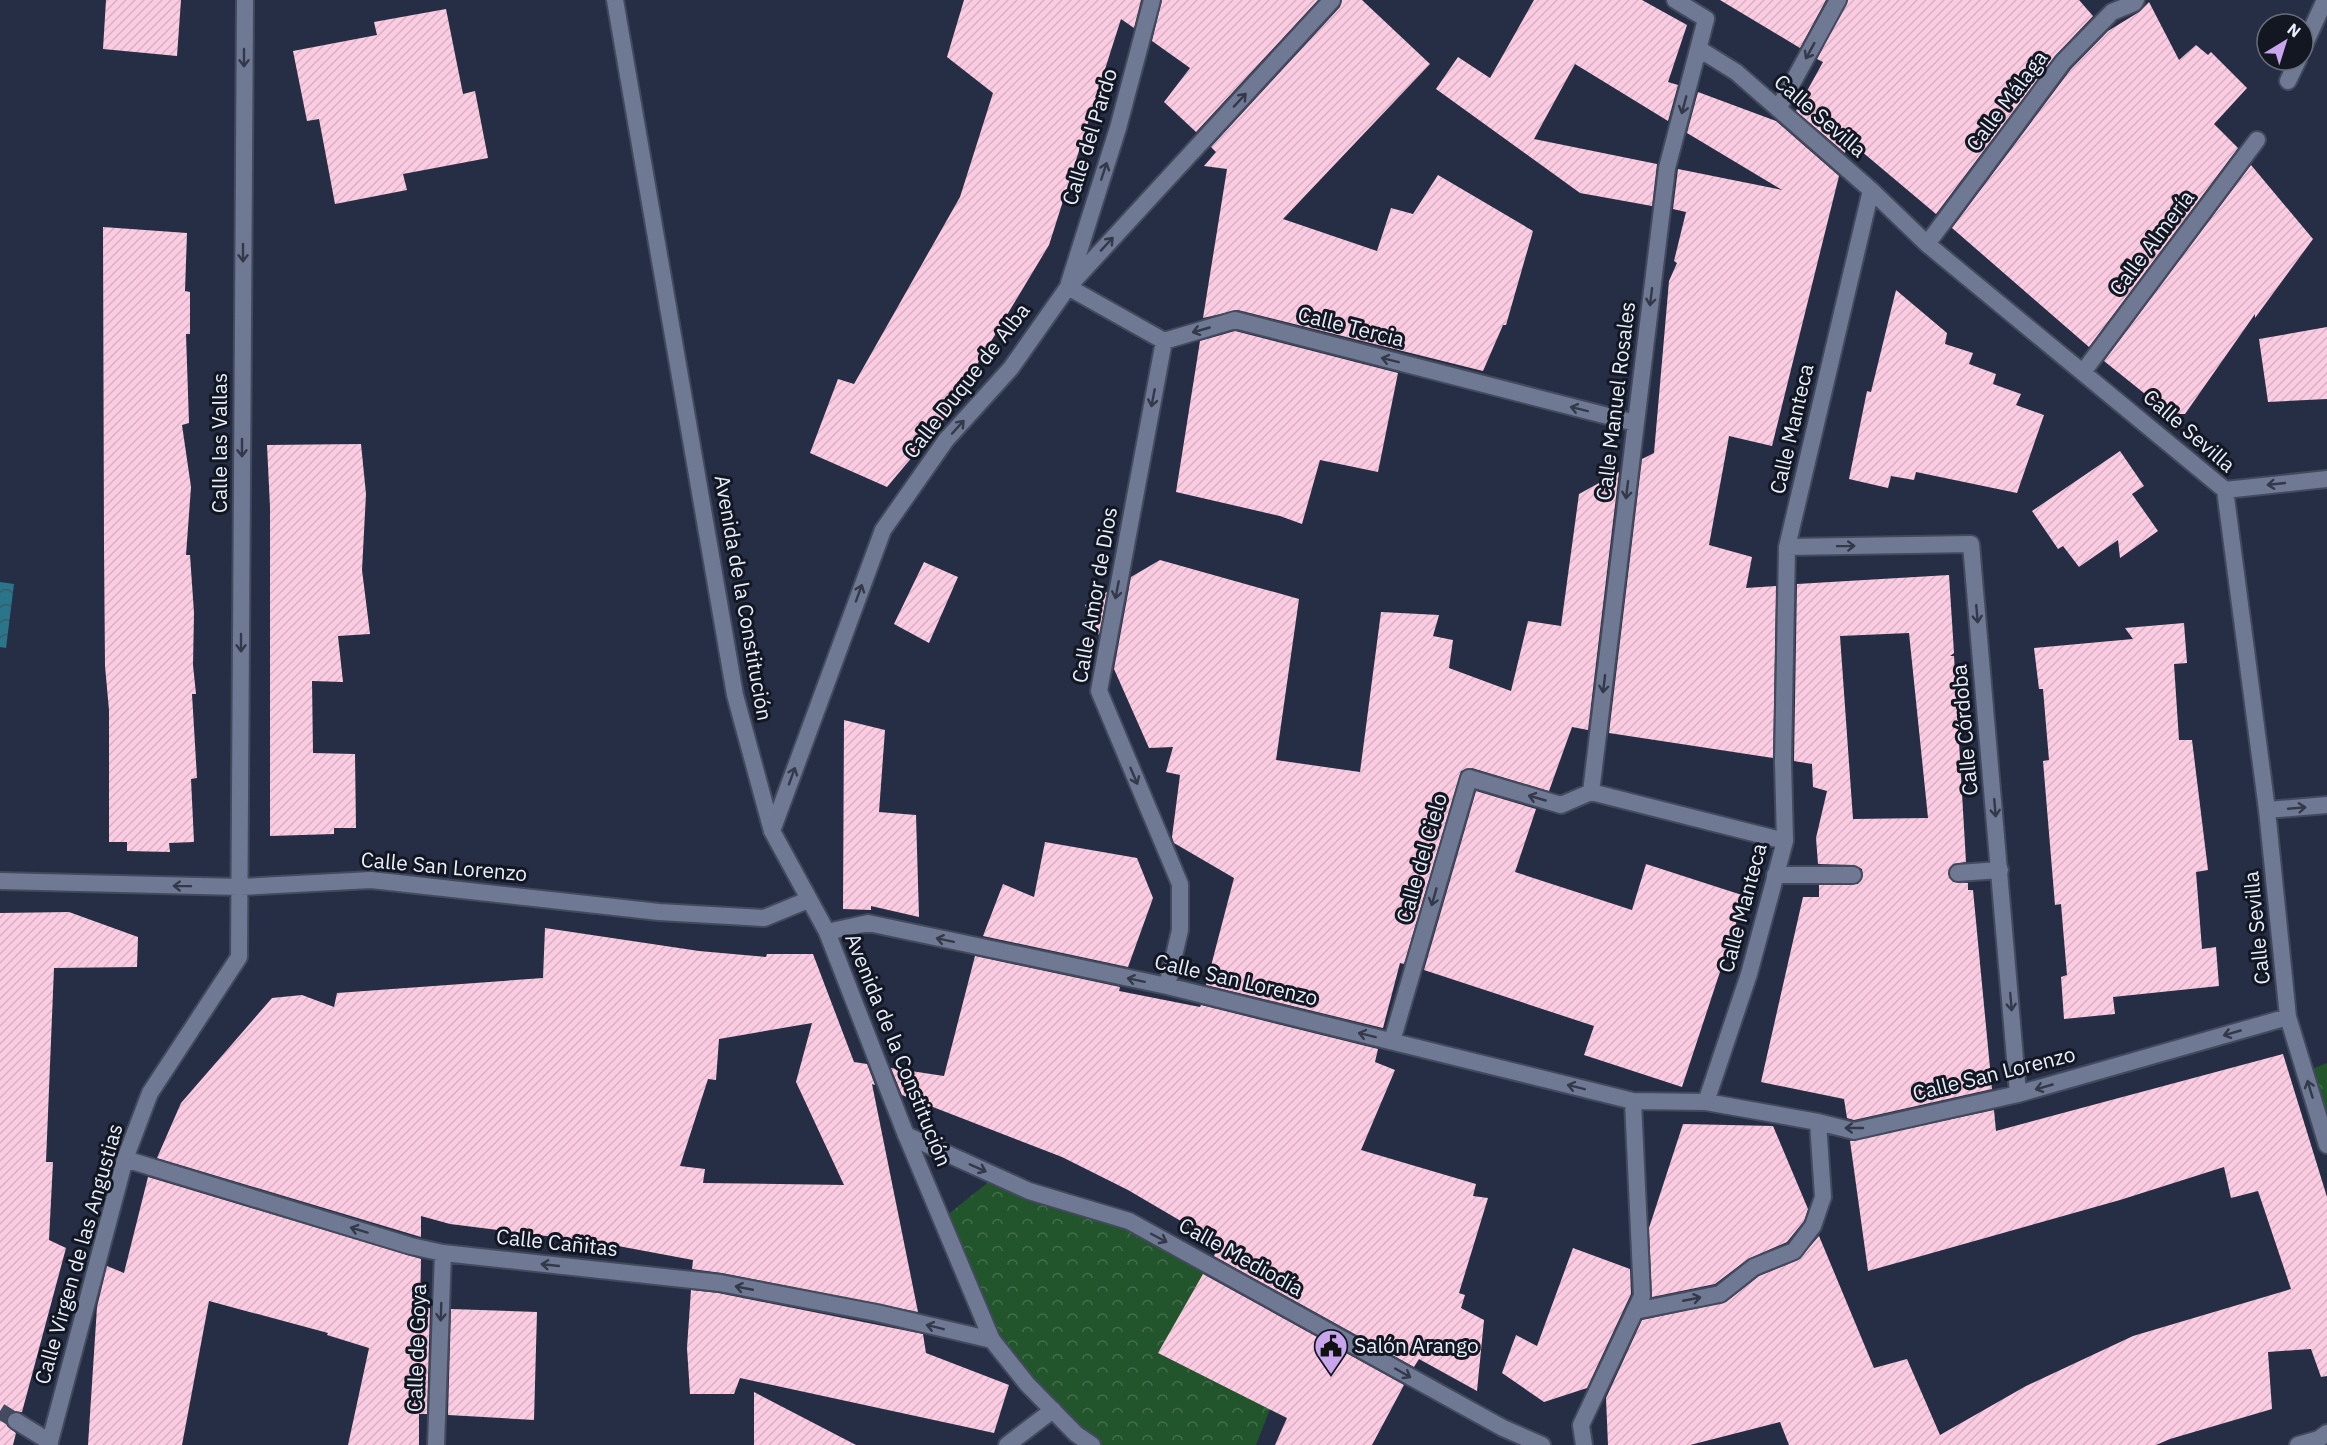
<svg xmlns="http://www.w3.org/2000/svg" width="2327" height="1445" viewBox="0 0 2327 1445" font-family="'IBM Plex Sans',sans-serif">
  <defs>
    <pattern id="forest-crowns" width="20" height="18" patternUnits="userSpaceOnUse" patternTransform="scale(1.5)"><rect width="20" height="18" fill="#23552c"/><path d="M2 6a3 3 0 1 1 6 0M12 15a3 3 0 1 1 6 0" fill="none" stroke="#436e4c"/></pattern>
    <pattern id="water-waves" width="16" height="10" patternUnits="userSpaceOnUse" patternTransform="scale(1.5)"><rect width="16" height="10" fill="#2b758a"/><path d="M0 5q4-4 8 0t8 0" fill="none" stroke="#3a5c68"/></pattern>
    <pattern id="building-hatch" width="6" height="6" patternUnits="userSpaceOnUse" patternTransform="scale(1.5)"><rect width="6" height="6" fill="#fbcce1"/><path d="M-1 1l2-2M0 6l6-6M5 7l2-2" fill="none" stroke="#d7b1c3"/></pattern>
  </defs>
  <rect width="100%" height="100%" fill="#262e45"/>
  <path fill="url(#forest-crowns)" d="M2327,1063V1145L2305,1072Z
    M996,1176L1129,1221L1209,1265L1159,1354L1270,1409L1256,1445H1092L1027,1384L976,1302L941,1220Z"/>
  <path fill="url(#water-waves)" d="M0,582L14,584L6,648L0,647Z"/>
  <path fill="url(#building-hatch)" fill-rule="evenodd" d="M106,0H181L177,56L103,49Z
    M964,0H1141L1134,28L1121,19L1049,245L945,418L887,487L810,453L838,379L854,384L960,197L993,93L947,57Z
    M1162,0H1318L1196,132L1164,102L1190,68L1152,41Z
    M1342,0H1362L1430,64L1283,219L1377,251L1391,208L1413,214L1438,175L1533,231L1506,325H1503L1483,371L1238,310L1203,318L1227,169L1204,166L1216,152L1211,147L1340,7Z
    M1534,0H1642L1687,25L1668,82L1678,85L1668,121L1575,64L1534,139L1657,164L1652,206L1580,193L1436,89L1458,57L1490,78Z
    M1720,0H1826L1800,48Z
    M1848,0H2079L2093,16L2055,56L1936,214L1848,140L1845,153L1796,111L1823,62L1817,59Z
    M2149,2L2179,60L2196,45L2208,55L2211,52L2247,88L2214,124L2238,148L2089,347L1952,228L2071,69L2108,31L2139,12Z
    M446,9L463,94L475,91L488,158L403,174L407,190L335,204L319,119L307,121L293,51L377,35L374,22Z
    M1698,92L1776,121L1839,176L1772,446L1729,436L1709,545L1752,557L1746,588L1776,586L1773,758L1609,733L1642,459L1654,453L1669,281L1677,263L1674,261L1686,212L1673,209L1678,169L1782,190L1687,133Z
    M2251,165L2313,239L2255,318V314L2185,414H2170L2104,361Z
    M103,227L187,233L185,291L190,292V334H186L189,423L182,425L191,487L186,555H190L194,613L193,665L196,694H192L197,778L191,779L194,842L169,843L170,852L127,851V842H109V710L105,666L104,548Z
    M1896,290L1947,333L1945,344L1973,353L1969,364L1996,374L1993,384L2021,394L2016,405L2044,415L2017,493L1916,472L1914,480L1891,476L1888,488L1849,479L1867,391L1871,392Z
    M2327,327V399L2268,402L2259,339Z
    M1235,331L1398,373L1378,472L1320,460L1302,524L1280,516L1176,492L1200,341Z
    M361,444L366,494L362,570L370,634L338,636L343,682L312,681L313,753L355,754L356,828H334V834L270,836V507L267,445Z
    M2120,451L2144,486L2132,494L2158,531L2120,558L2118,540L2079,567L2063,546L2058,549L2032,511Z
    M1619,472L1588,730L1572,727L1549,791L1472,768L1461,771L1404,964L1400,963L1383,1028L1206,985L1234,878L1174,843L1172,837L1180,775L1166,772L1173,747L1149,748L1114,669L1131,577L1160,560L1299,599L1276,760L1360,772L1381,612L1439,615L1433,636L1453,640L1449,668L1511,691L1528,621L1561,626L1579,494Z
    M924,562L958,577L929,643L894,624Z
    M1949,575L1954,653L1950,656H1954L1966,862L1953,864L1948,874L1953,882L1968,883V890H1973L1992,1089L1854,1120L1847,1118L1844,1099L1761,1082L1803,897H1819V885L1858,884L1863,876L1862,869L1854,865L1818,864L1816,838L1827,791L1813,787L1812,764L1794,761L1797,584ZM1909,633L1928,818L1853,819L1840,636Z
    M1107,592L1099,635L1085,605Z
    M2184,623L2187,663L2174,664L2179,740H2192L2208,870L2196,872L2202,949L2216,947L2219,986L2113,997L2115,1014L2064,1019L2061,977L2067,975L2064,940L2061,904L2055,905L2043,761L2049,760L2046,725L2043,689H2039L2034,648L2133,639L2125,628Z
    M844,720L885,730L879,812L916,815L919,917L871,906V910L843,909Z
    M1476,791L1536,809L1515,872L1632,910L1646,864L1745,896L1682,1087L1584,1055L1594,1026L1424,970Z
    M1045,842L1137,858L1153,898L1128,967L983,936L1003,884L1034,897Z
    M69,912L138,937L137,967L54,968L46,1162H53L49,1240L66,1248L22,1412H12L6,1420L7,1426L16,1433L13,1445H0V913Z
    M545,928L699,951L766,957L767,954H813L854,1062L867,1064L875,1085L872,1084L918,1312L722,1273L692,1269L693,1260L602,1243L450,1224L421,1216V1237L157,1158L181,1103L272,998L302,995L334,1007L337,993L543,978ZM812,1023L796,1082L844,1185L703,1183L705,1169L680,1166L708,1079L716,1080L719,1039Z
    M975,956L1120,987L1119,991L1200,1007L1201,1005L1378,1049L1375,1062L1395,1070L1361,1150L1476,1184L1473,1196L1488,1198L1459,1293L1465,1295L1461,1308L1484,1320L1477,1391L1419,1359L1414,1367L1214,1256L1220,1244L1128,1190L1062,1157L902,1095L891,1068L944,1076Z
    M2283,1054L2327,1197V1376L2321,1377L2311,1349L2268,1352L2272,1409L2170,1439L2156,1445H1789L1780,1422L1690,1445H1608L1606,1398L1642,1320L1726,1302L1759,1276L1798,1260L1819,1236L1874,1368L1907,1359L1940,1435L2026,1386L2133,1336L2291,1289L2258,1191L2231,1198L2224,1167L2120,1200L1868,1271L1850,1141L1994,1110L1996,1131Z
    M1683,1124L1773,1126L1808,1209L1804,1221L1787,1242L1748,1259L1715,1284L1652,1297L1649,1228Z
    M148,1177L421,1259L420,1308H430L427,1414H419V1445H348L369,1348L327,1335L328,1333L209,1301L182,1445H88L97,1307L107,1266L124,1273Z
    M1573,1248L1630,1269L1631,1294L1587,1388L1544,1402L1502,1373L1516,1335L1537,1346Z
    M1203,1274L1404,1385L1372,1445H1275L1287,1418L1158,1353Z
    M691,1290L718,1293L923,1334L926,1353L1009,1385L994,1433L740,1378L734,1394H690L687,1348Z
    M451,1309L537,1312L534,1420L448,1415Z
    M754,1392L856,1445H754Z"/>
  <g fill="none" stroke-linecap="round" stroke-linejoin="round">
    <path stroke="#434b61" stroke-width="16" stroke-dasharray="16 8" stroke-linecap="butt" d="M0,1411L16,1421"/>
    <defs>
      <path id="pedestrian" d="M2303,48L2325,0
        M2288,81L2298,60
        M1958,873L2000,870
        M1775,875H1853
        M16,1421L50,1442"/>
      <path id="minor" d="M1699,49L1736,72L1871,190L1927,244L2225,490L2267,810L2288,1017L2327,1145
        M1778,109L1838,0
        M1927,244L2063,62L2112,12L2134,3L2136,0
        M1069,283L1118,128L1152,0
        M1068,287L1164,341L1235,320L1635,423
        M1164,341L1099,691L1180,884V930L1167,986
        M2083,372L2257,140
        M2225,490L2327,479
        M1787,547L1971,544L2018,1094
        M1591,792L1667,168L1706,19L1675,0
        M1591,792L1785,841
        M2267,810L2327,805
        M772,831L883,530L946,440L1011,368L1068,287L1332,0
        M0,881L240,887L371,880L659,912L764,918L808,900
        M827,932L868,923L1167,986L1633,1101
        M1392,1041L1469,778L1561,805L1591,792
        M1706,1102L1818,1122L1854,1131L2018,1094L2288,1017
        M906,1135L1029,1191L1129,1221L1503,1428L1542,1445
        M125,1159L411,1246L443,1253L720,1283L877,1313L992,1340
        M1635,1311L1720,1294L1754,1267L1794,1251L1813,1226L1823,1197L1818,1122
        M49,1445L125,1159L150,1093L239,957L245,0
        M436,1445L443,1253
        M1007,1445L1053,1410
        M1584,1445L1581,1425L1642,1296L1633,1101L1706,1102L1749,974L1785,841L1783,762L1787,547L1871,190"/>
      <path id="tertiary" d="M615,0L735,695L772,831L827,932L906,1135L992,1340L1027,1384L1076,1434L1092,1445
        M2298,1445L2319,1439L2327,1433"/>
    </defs>
    <use href="#pedestrian" stroke="#434a5d" stroke-width="20"/>
    <use href="#minor" stroke="#434a5d" stroke-width="20"/>
    <use href="#tertiary" stroke="#434a5d" stroke-width="20"/>
    <use href="#pedestrian" stroke="#6f7994" stroke-width="16"/>
    <use href="#minor" stroke="#6f7994" stroke-width="16"/>
    <use href="#tertiary" stroke="#6f7994" stroke-width="16"/>
  </g>
  <defs><path id="oneway-shaft" d="M-6 0H5M1.5-3L5.5 0L1.5 3" fill="none" stroke-width="1.6" stroke-linecap="round" stroke-linejoin="round" transform="scale(1.5)"/></defs>
  <g stroke="#333949">
    <use href="#oneway-shaft" transform="translate(1810 51) rotate(119)"/>
    <use href="#oneway-shaft" transform="translate(244 58) rotate(90)"/>
    <use href="#oneway-shaft" transform="translate(1240 100) rotate(-47)"/>
    <use href="#oneway-shaft" transform="translate(1684 105) rotate(105)"/>
    <use href="#oneway-shaft" transform="translate(1104 171) rotate(-72)"/>
    <use href="#oneway-shaft" transform="translate(1107 244) rotate(-47)"/>
    <use href="#oneway-shaft" transform="translate(243 253) rotate(90)"/>
    <use href="#oneway-shaft" transform="translate(1651 297) rotate(97)"/>
    <use href="#oneway-shaft" transform="translate(1201 330) rotate(164)"/>
    <use href="#oneway-shaft" transform="translate(1390 360) rotate(-166)"/>
    <use href="#oneway-shaft" transform="translate(1153 398) rotate(101)"/>
    <use href="#oneway-shaft" transform="translate(1579 409) rotate(-166)"/>
    <use href="#oneway-shaft" transform="translate(958 427) rotate(-48)"/>
    <use href="#oneway-shaft" transform="translate(242 448) rotate(90)"/>
    <use href="#oneway-shaft" transform="translate(2276 484) rotate(174)"/>
    <use href="#oneway-shaft" transform="translate(1627 490) rotate(97)"/>
    <use href="#oneway-shaft" transform="translate(1846 546) rotate(-1)"/>
    <use href="#oneway-shaft" transform="translate(1117 590) rotate(101)"/>
    <use href="#oneway-shaft" transform="translate(859 593) rotate(-70)"/>
    <use href="#oneway-shaft" transform="translate(1977 614) rotate(85)"/>
    <use href="#oneway-shaft" transform="translate(241 643) rotate(90)"/>
    <use href="#oneway-shaft" transform="translate(1604 684) rotate(97)"/>
    <use href="#oneway-shaft" transform="translate(792 776) rotate(-70)"/>
    <use href="#oneway-shaft" transform="translate(1134 776) rotate(67)"/>
    <use href="#oneway-shaft" transform="translate(1537 798) rotate(-164)"/>
    <use href="#oneway-shaft" transform="translate(1995 808) rotate(85)"/>
    <use href="#oneway-shaft" transform="translate(2297 808) rotate(-5)"/>
    <use href="#oneway-shaft" transform="translate(182 886) rotate(-179)"/>
    <use href="#oneway-shaft" transform="translate(1434 897) rotate(106)"/>
    <use href="#oneway-shaft" transform="translate(945 940) rotate(-168)"/>
    <use href="#oneway-shaft" transform="translate(1136 980) rotate(-168)"/>
    <use href="#oneway-shaft" transform="translate(2011 1002) rotate(85)"/>
    <use href="#oneway-shaft" transform="translate(2232 1033) rotate(164)"/>
    <use href="#oneway-shaft" transform="translate(1367 1035) rotate(-166)"/>
    <use href="#oneway-shaft" transform="translate(1576 1087) rotate(-166)"/>
    <use href="#oneway-shaft" transform="translate(2044 1087) rotate(164)"/>
    <use href="#oneway-shaft" transform="translate(2310 1089) rotate(-107)"/>
    <use href="#oneway-shaft" transform="translate(1854 1128) rotate(180)"/>
    <use href="#oneway-shaft" transform="translate(978 1168) rotate(24)"/>
    <use href="#oneway-shaft" transform="translate(359 1230) rotate(-163)"/>
    <use href="#oneway-shaft" transform="translate(1159 1238) rotate(28)"/>
    <use href="#oneway-shaft" transform="translate(550 1265) rotate(-174)"/>
    <use href="#oneway-shaft" transform="translate(744 1288) rotate(-169)"/>
    <use href="#oneway-shaft" transform="translate(1692 1299) rotate(-11)"/>
    <use href="#oneway-shaft" transform="translate(441 1312) rotate(92)"/>
    <use href="#oneway-shaft" transform="translate(935 1327) rotate(-166)"/>
    <use href="#oneway-shaft" transform="translate(1403 1373) rotate(30)"/>
  </g>
  <defs>
    <symbol id="civic-pin" viewBox="-11 -11 22 30"><path d="M0 17L-7.5 6A9.5 9.5 0 1 1 7.5 6Z" fill="#c9a5ee" stroke="#131721"/><path d="M-.6-6.5H3V-4.5H.6V-3L4-1V1h2V6H-6V1h2V-1L-.6-3ZM-1.2 2.5V6h2.4V2.5Z" fill="#111"/></symbol>
  </defs>
  <g fill-rule="evenodd">
    <use href="#civic-pin" x="1312" y="1327" width="38" height="52"/>
  </g>
  <g text-anchor="middle" stroke-width="6" stroke-linejoin="round" paint-order="stroke">
    <g font-size="21" fill="#e8eefd" stroke="#131721">
      <text transform="translate(2007 101) rotate(-53)" y="7">Calle Málaga</text>
      <text transform="translate(1820 116) rotate(41)" y="7">Calle Sevilla</text>
      <text transform="translate(1090 137) rotate(-73)" y="7">Calle del Pardo</text>
      <text transform="translate(2152 243) rotate(-53)" y="7">Calle Almería</text>
      <text transform="translate(1351 327) rotate(14)" y="7">Calle Tercia</text>
      <text transform="translate(967 381) rotate(-52)" y="7">Calle Duque de Alba</text>
      <text transform="translate(1616 401) rotate(-83)" y="7">Calle Manuel Rosales</text>
      <text transform="translate(1792 429) rotate(-77)" y="7">Calle Manteca</text>
      <text transform="translate(2189 431) rotate(41)" y="7">Calle Sevilla</text>
      <text transform="translate(220 443) rotate(-90)" y="7">Calle las Vallas</text>
      <text transform="translate(1095 595) rotate(-80)" y="7">Calle Amor de Dios</text>
      <text transform="translate(743 598) rotate(80)" y="7">Avenida de la Constitución</text>
      <text transform="translate(1965 730) rotate(-95)" y="7">Calle Córdoba</text>
      <text transform="translate(1422 858) rotate(-74)" y="7">Calle del Cielo</text>
      <text transform="translate(444 867) rotate(5)" y="7">Calle San Lorenzo</text>
      <text transform="translate(1743 908) rotate(-75)" y="7">Calle Manteca</text>
      <text transform="translate(2257 928) rotate(-96)" y="7">Calle Sevilla</text>
      <text transform="translate(1236 980) rotate(13)" y="7">Calle San Lorenzo</text>
      <text transform="translate(898 1050) rotate(68)" y="7">Avenida de la Constitución</text>
      <text transform="translate(1994 1074) rotate(-14)" y="7">Calle San Lorenzo</text>
      <text transform="translate(557 1243) rotate(6)" y="7">Calle Cañitas</text>
      <text transform="translate(79 1254) rotate(-74)" y="7">Calle Virgen de las Angustias</text>
      <text transform="translate(1241 1257) rotate(29)" y="7">Calle Mediodía</text>
      <text transform="translate(417 1348) rotate(-88)" y="7">Calle de Goya</text>
    </g>
    <g font-size="21" fill="#e8eefd" stroke="#131721" text-anchor="start">
      <text x="1354" y="1353">Salón Arango</text>
    </g>
  </g>
  <g transform="translate(2285 42) rotate(38)"><circle r="28" fill="#131721" stroke="#686d79" stroke-width="1.5"/>
  <path d="M0-4.5L10 22L0 15L-10 22Z" fill="#c9a5ee"/>
  <text y="-9" font-size="16" font-weight="bold" text-anchor="middle" fill="#e8eefd">N</text>
  </g>
</svg>
